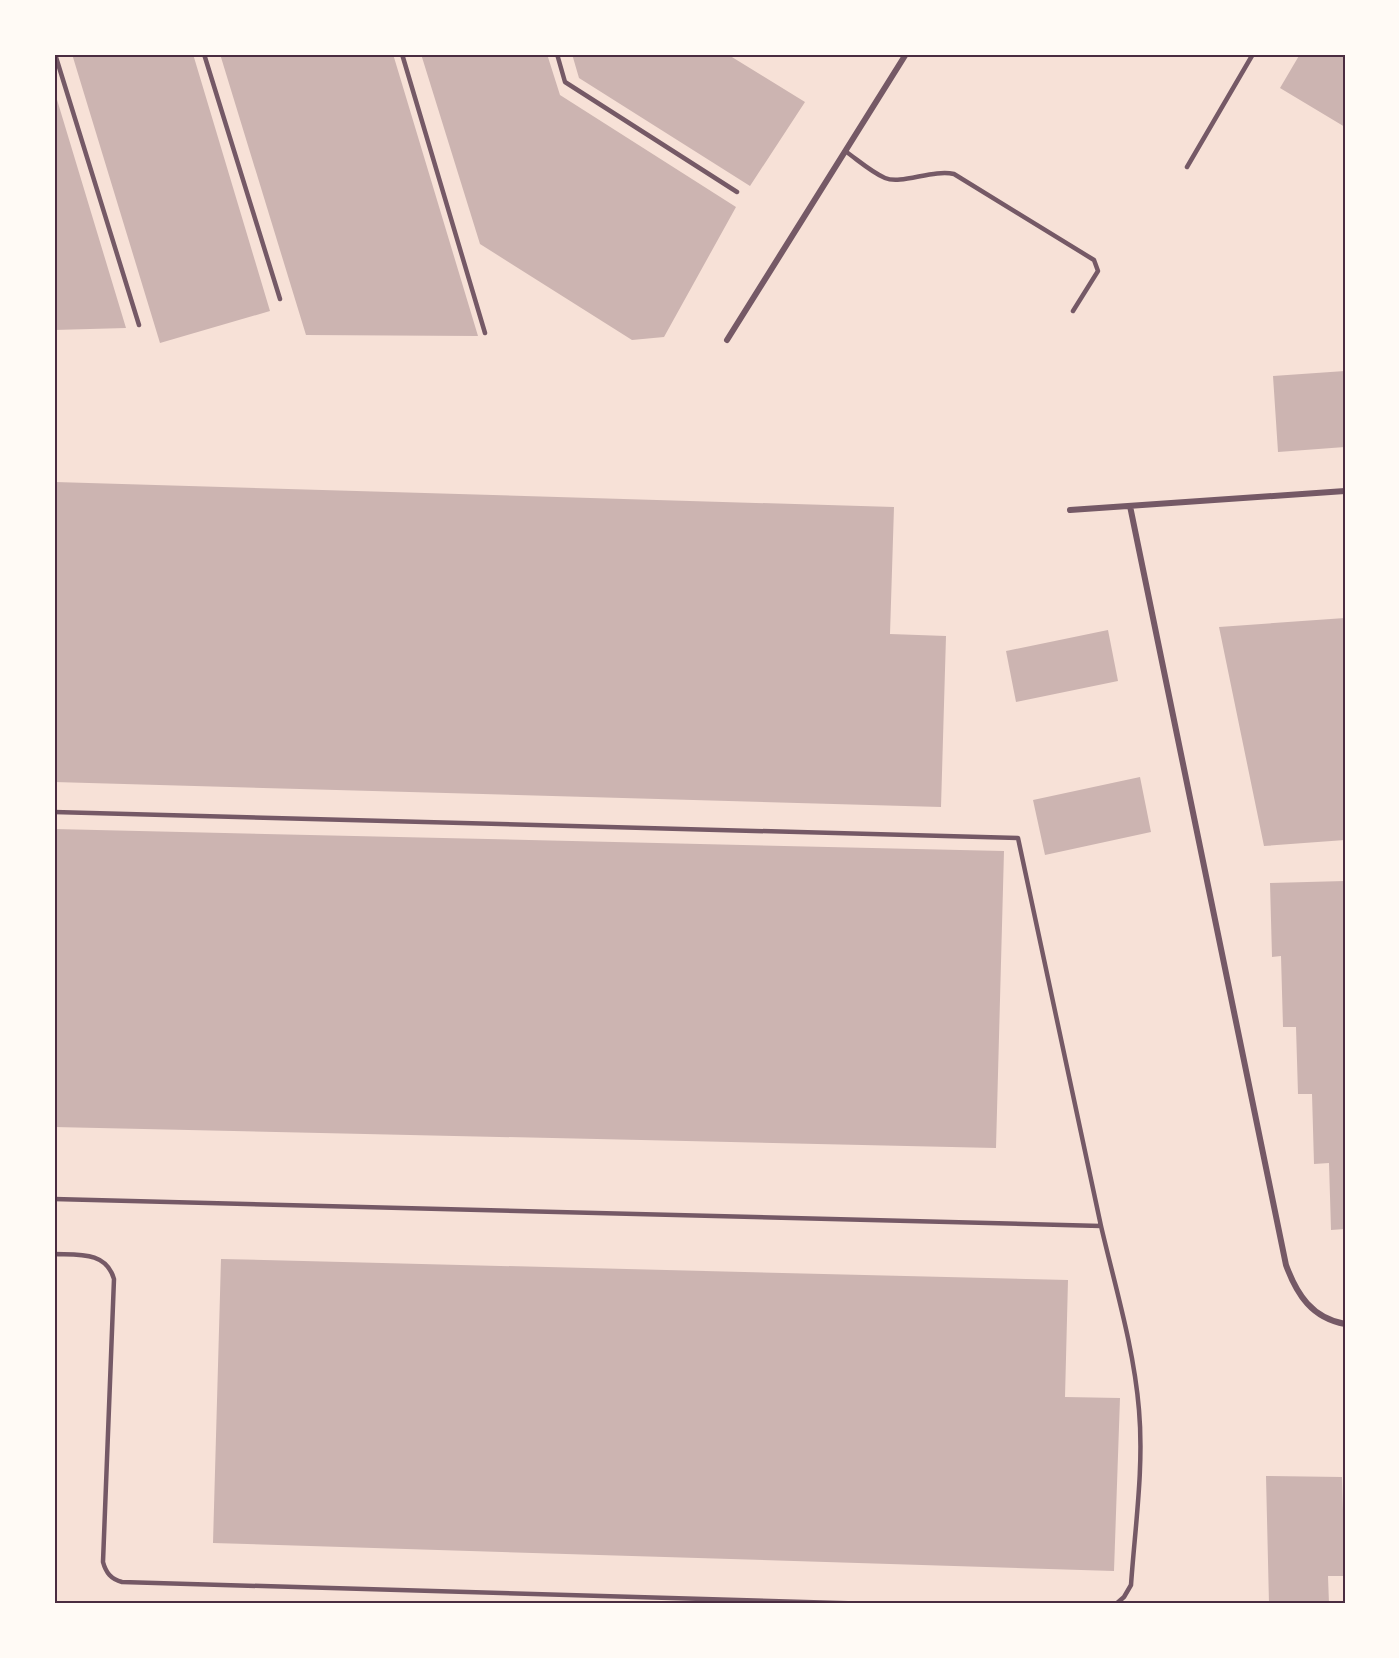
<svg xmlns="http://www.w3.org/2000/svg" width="1399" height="1658" viewBox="0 0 1399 1658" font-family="'Titillium Web',sans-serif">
  <rect width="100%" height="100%" fill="#f7e1d7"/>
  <path fill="#ccb4b1" d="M72,54H193L270,311L160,343Z
    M220,54H393L478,336L306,335Z
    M421,54H547L560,95L736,207L664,337L632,340L480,244Z
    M572,54H727L805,102L750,186L579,78Z
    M1300,54H1345V127L1280,88Z
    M54,93H55L126,328L54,330Z
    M1345,371V447L1278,452L1273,376Z
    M55,482L894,507L890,634L946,636L941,807L54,782Z
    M1345,618V840L1264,846L1219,627Z
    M1108,630L1118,681L1016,702L1006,651Z
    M1140,777L1151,832L1045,855L1033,800Z
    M54,829L1004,851L996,1148L54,1127Z
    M1345,881V1229L1331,1230L1329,1163L1314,1164L1312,1094H1298L1296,1027H1283L1281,956L1272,957L1270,883Z
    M221,1259L1068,1280L1065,1397L1120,1398L1114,1571L213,1543Z
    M1266,1476L1342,1477L1345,1576H1328L1329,1604H1269Z"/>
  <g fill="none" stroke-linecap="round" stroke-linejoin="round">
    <path stroke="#755966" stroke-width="4.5" d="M55,54L139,325
      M204,54L280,299
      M402,54L485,333
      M557,54L565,82L737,192
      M845,151C858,160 871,172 885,178C901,185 933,169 954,174L1094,260L1098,271L1073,311
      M1187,167L1253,54
      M54,812L1018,838L1101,1226
      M54,1199L1101,1226C1115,1286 1134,1348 1139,1410C1144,1468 1135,1527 1131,1585L1124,1597L1116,1604
      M54,1254C78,1255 106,1251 114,1279L103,1562C106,1573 111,1579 122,1582L874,1604"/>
    <path stroke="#755966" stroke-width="6" d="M727,340L906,54
      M1130,506L1286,1265C1297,1295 1312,1318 1345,1324
      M1070,510L1345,491"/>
  </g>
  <rect width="1399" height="1658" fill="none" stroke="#fffaf5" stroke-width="111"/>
  <rect x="56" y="56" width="1288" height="1546" fill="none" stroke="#4a2c40" stroke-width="2"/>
</svg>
